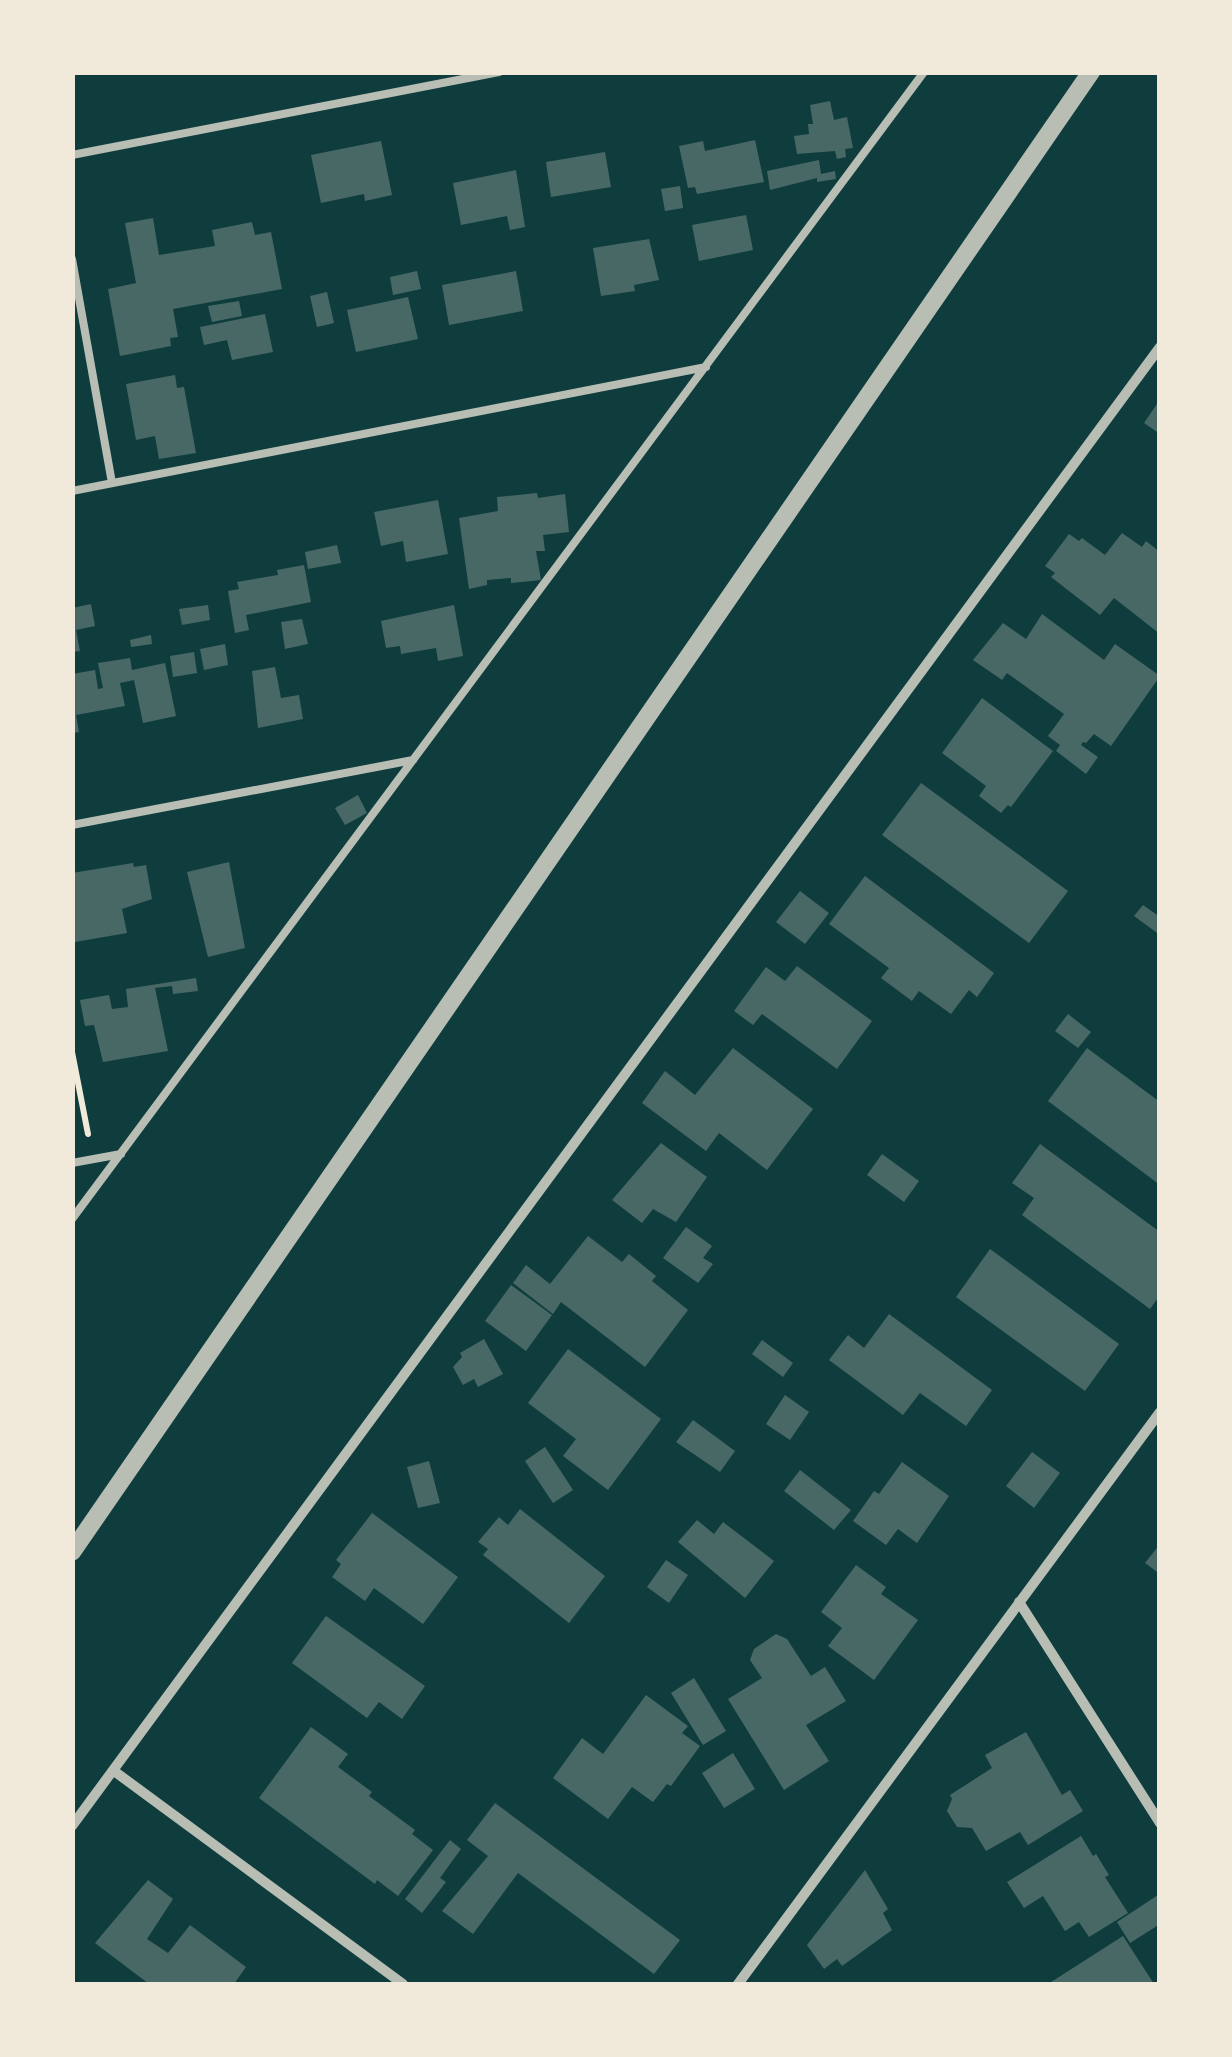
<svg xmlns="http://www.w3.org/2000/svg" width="1232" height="2057" viewBox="0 0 1232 2057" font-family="'Asap Condensed',sans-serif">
  <rect width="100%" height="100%" fill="#0f3d3e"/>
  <path fill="#486865" d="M830,101L834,120L847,117L853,148L845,149L846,157L837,159L835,151L797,154L794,136L809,134L808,124H813L810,105Z
    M755,140L764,182L697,194L695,187L688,188L679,146L703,141L705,151Z
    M381,141L392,195L365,201L364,194L321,203L311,155Z
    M605,152L611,187L551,197L546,162Z
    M819,160L821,174L835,171L836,179L817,182V178L770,190L767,171Z
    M516,170L525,227L510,230L507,216L461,225L453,183Z
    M680,186L683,208L665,211L661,189Z
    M746,215L753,250L699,261L692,225Z
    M153,218L159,255L215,246L212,230L252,222L255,235L271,232L282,289L173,309L178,337L170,338L171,346L120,356L108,289L136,283L125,223Z
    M649,239L659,280L634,285L635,291L601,296L593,248Z
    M417,271L421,289L393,295L390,277Z
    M516,271L523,311L449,325L442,285Z
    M327,292L334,323L317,327L310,296Z
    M408,297L418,339L356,352L347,310Z
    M239,301L242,316L212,322L208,306Z
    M265,314L273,352L232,360L227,340L204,345L200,327Z
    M175,375L177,388L184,387L196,453L159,459L155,436L136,440L126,384Z
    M1157,404L1160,406V434L1144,423Z
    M537,493L538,498L565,494L569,532L543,535L545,551H536L541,580L511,583V578L487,580V585L469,589L459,518L498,511L497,497Z
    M438,500L448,554L406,562L403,541L381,546L374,512Z
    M1122,533L1142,547L1146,541L1160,552V634L1114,598L1100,615L1051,577L1055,573L1045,566L1069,534L1079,541L1082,538L1105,555Z
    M337,545L341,563L308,569L305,552Z
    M304,565L311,602L246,615L249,630L235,633L228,591L239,589L237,582L278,575L277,570Z
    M91,604L95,626L76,630L80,651L72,652V608Z
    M208,605L210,620L182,625L179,609Z
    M454,605L463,656L438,661L436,648L401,654L400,646L386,648L381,621Z
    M1042,614L1104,660L1115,644L1160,676L1111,746L1094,734L1086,743L1083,742L1081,745L1098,757L1086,774L1056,751L1060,745L1048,736L1064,714L1007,673L1002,680L973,660L1003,623L1026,639Z
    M302,619L308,644L285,649L281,622Z
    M151,635L152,644L131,647L130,640Z
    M225,644L228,665L204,670L200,649Z
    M194,652L197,673L173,677L170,656Z
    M130,658L132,670L165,663L176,716L143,723L134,680L120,683L125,706L76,715L79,732L72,733V674L95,670L98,689L103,688L98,663Z
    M275,667L281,698L299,695L303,719L258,728L252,671Z
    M982,698L1053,751L1011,807L1008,805L1001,813L979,796L986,786L942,753Z
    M921,783L1068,891L1029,943L882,835Z
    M358,795L367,813L345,825L335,808Z
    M229,862L245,948L208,957L187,872Z
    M133,863L134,867L146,865L152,899L122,909L127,933L75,942L72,873Z
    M865,876L994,973L977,997L969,990L951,1014L919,991L912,1001L881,978L889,968L829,924Z
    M800,891L829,913L805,944L776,922Z
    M1143,905L1160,917V935L1134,916Z
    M797,966L872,1021L837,1069L762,1014L753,1025L734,1011L766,967L785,981Z
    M196,978L198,991L173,994L172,986L155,988L168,1051L103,1062L94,1025L85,1026L80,1000L109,995L112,1009L128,1007L126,989Z
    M1068,1014L1091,1032L1078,1048L1055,1031Z
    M733,1048L813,1109L767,1170L719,1133L706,1151L642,1103L665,1071L695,1095Z
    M1087,1048L1160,1102V1185L1048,1101Z
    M661,1143L707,1177L676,1222L653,1209L642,1223L612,1200Z
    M1040,1144L1160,1232V1295L1150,1309L1022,1215L1034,1198L1012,1183Z
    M882,1154L919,1181L904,1202L867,1175Z
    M686,1227L712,1246L703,1258L713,1264L698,1283L663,1258Z
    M588,1236L622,1262L629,1254L656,1276L652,1281L688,1310L645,1367L561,1302L553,1314L513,1283L526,1265L550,1284Z
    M990,1249L1119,1344L1085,1391L956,1297Z
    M511,1285L552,1315L526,1351L485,1321Z
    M889,1314L992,1390L966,1426L920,1393L903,1415L829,1360L848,1335L864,1348Z
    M484,1339L503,1374L478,1387L474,1379L463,1385L453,1367L462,1357L460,1353Z
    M762,1340L793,1363L783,1377L752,1354Z
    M568,1349L661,1419L608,1490L563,1456L576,1439L528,1403Z
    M785,1395L809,1412L790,1440L766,1424Z
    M693,1420L735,1451L720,1472L676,1442Z
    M545,1447L573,1490L553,1503L525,1461Z
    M1032,1452L1060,1473L1034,1508L1006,1486Z
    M429,1461L440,1503L418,1508L407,1467Z
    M902,1462L949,1496L917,1543L898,1529L886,1545L853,1521L874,1491L879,1494Z
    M800,1470L851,1510L834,1530L784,1491Z
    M520,1509L605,1576L569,1623L483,1555L488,1549L478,1542L499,1517L508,1525Z
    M372,1513L458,1577L423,1624L374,1588L365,1601L332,1577L341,1564L336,1560Z
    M697,1520L714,1534L723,1522L774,1561L745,1598L678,1542Z
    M1160,1544V1574L1145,1563Z
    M666,1560L688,1575L669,1603L647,1587Z
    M856,1565L886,1587L881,1594L918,1620L874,1680L828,1646L842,1628L821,1612Z
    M326,1616L425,1686L402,1719L379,1702L367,1718L292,1663Z
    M776,1634L787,1639L811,1676L825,1667L846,1701L806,1725L829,1761L784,1790L728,1699L762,1678L750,1660L754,1649Z
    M694,1678L726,1731L703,1745L671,1693Z
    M646,1695L688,1726L682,1733L700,1746L671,1786L667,1784L653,1802L632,1787L608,1819L553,1778L582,1738L603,1754Z
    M311,1727L348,1754L338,1767L372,1792L369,1796L415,1830L412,1834L433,1850L398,1896L377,1880L375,1884L259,1798Z
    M1026,1732L1062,1795L1070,1790L1083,1811L1028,1845L1020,1832L986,1851L972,1828L957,1827L947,1811L952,1799L950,1795L992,1768L985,1755Z
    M733,1753L755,1789L724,1808L702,1773Z
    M495,1803L680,1940L654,1974L518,1873L473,1934L442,1911L488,1856L467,1840Z
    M1081,1836L1093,1856L1096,1854L1109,1875L1105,1877L1128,1913L1089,1937L1079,1922L1065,1931L1043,1896L1024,1908L1007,1882Z
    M450,1840L461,1849L440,1878L446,1882L422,1913L405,1899Z
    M865,1870L888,1909L883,1913L892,1930L842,1966L837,1959L824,1969L807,1945Z
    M148,1880L173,1899L147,1939L168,1953L190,1925L246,1967L234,1984H149L95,1943Z
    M1158,1895L1160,1924L1130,1943L1117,1922Z
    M1123,1936L1154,1984H1048Z"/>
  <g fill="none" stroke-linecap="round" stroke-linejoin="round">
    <path stroke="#f1e9da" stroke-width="6" d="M72,1052L88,1134"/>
    <path stroke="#b8beb3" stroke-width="8" d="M72,155L499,72
      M72,259L112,483
      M72,491L706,367
      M72,825L413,760
      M72,1163L121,1154
      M72,1219L924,72"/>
    <path stroke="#b8beb3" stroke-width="10" d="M1019,1602L1160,1823
      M114,1771L403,1984
      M72,1826L1160,347
      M738,1984L1160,1412"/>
    <path stroke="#b8beb3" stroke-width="18" d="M72,1552L1091,72"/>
  </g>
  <rect width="1232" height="2057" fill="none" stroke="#f1e9da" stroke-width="150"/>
</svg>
